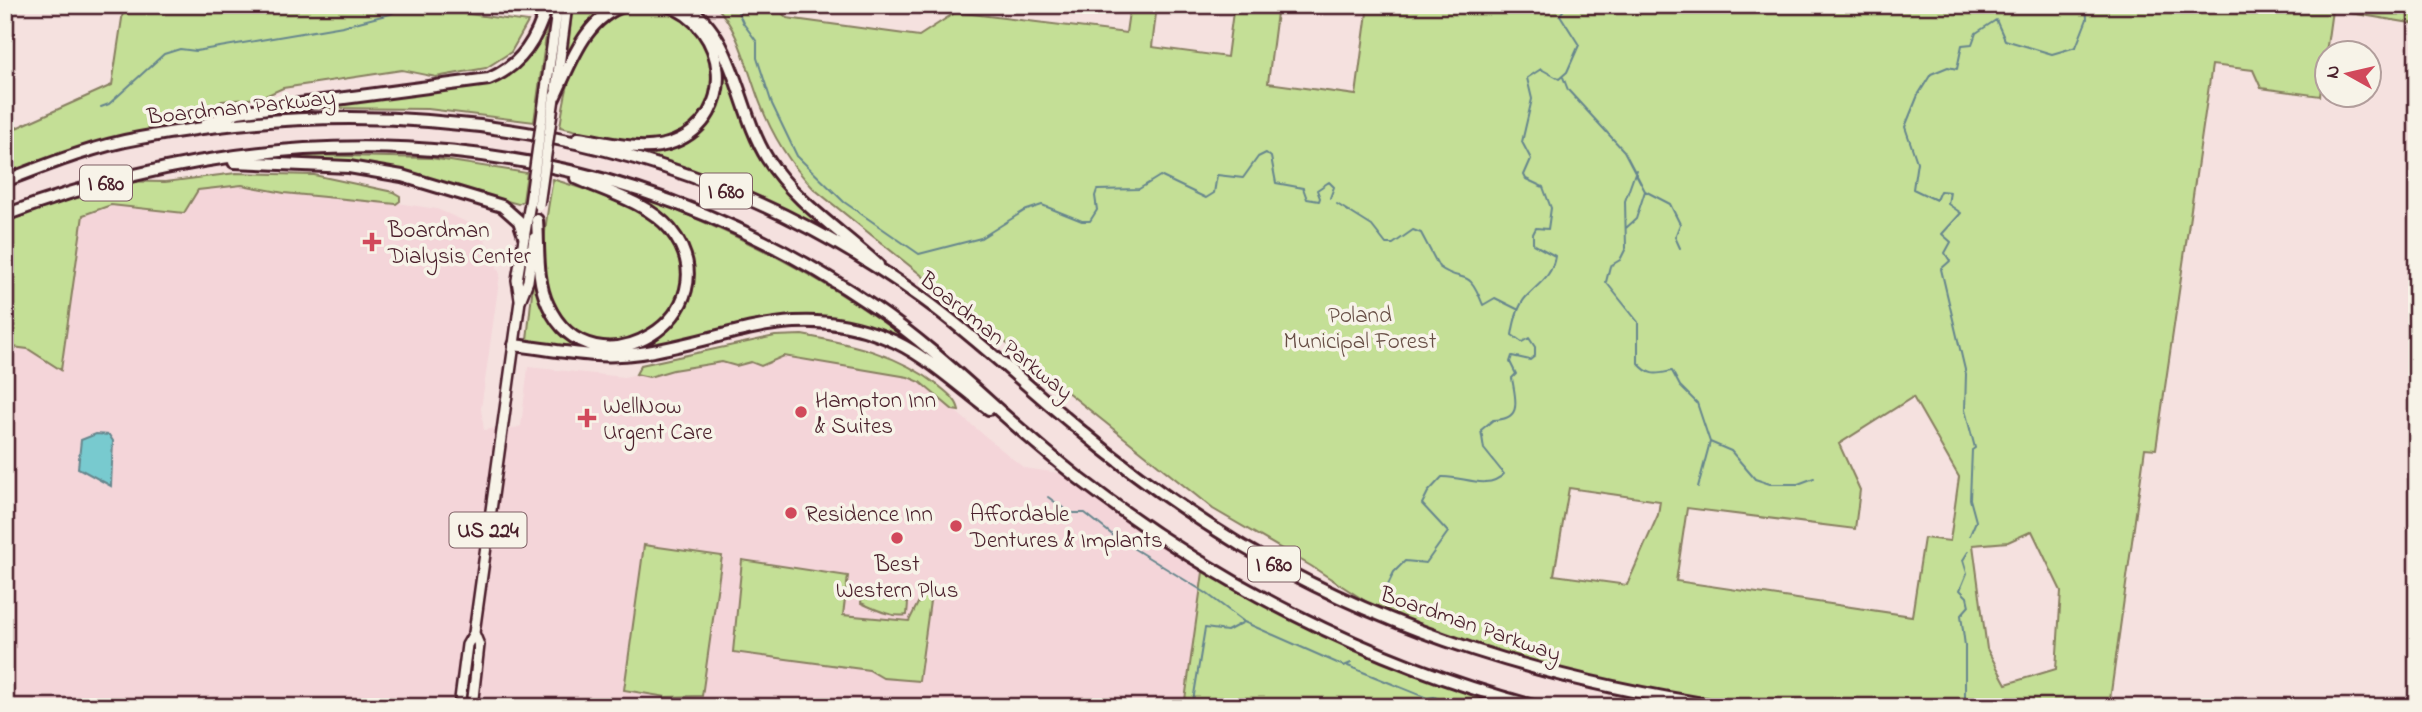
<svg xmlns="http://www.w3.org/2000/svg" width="2422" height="712" viewBox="0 0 2422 712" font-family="'Indie Flower',sans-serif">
  <rect width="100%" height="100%" fill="#f5e1df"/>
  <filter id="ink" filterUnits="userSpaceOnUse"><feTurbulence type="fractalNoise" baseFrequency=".0143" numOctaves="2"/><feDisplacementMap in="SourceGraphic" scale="14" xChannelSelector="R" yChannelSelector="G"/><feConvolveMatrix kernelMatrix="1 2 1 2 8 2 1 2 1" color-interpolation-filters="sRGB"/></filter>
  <g filter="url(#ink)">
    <path fill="#f4d5d9" d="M242,180L437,209L480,228L500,274L481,409L484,430L502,427L501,432L521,426L528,367L624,377L723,355L781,349L910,374L1024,468L1074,475L1204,565L1184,707H5V346L28,349L60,370L83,215L195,184Z"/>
    <path fill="#c4df96" stroke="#877f60" stroke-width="2" fill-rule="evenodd" d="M124,5H448L447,11L528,22L511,52L486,68L436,77L402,70L283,88L261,98L222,101L173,134L139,138L5,181V133L112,85Z
      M573,5H613L567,57Z
      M715,5H774L787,18L919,36L956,12L1126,33L1130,5H1157L1152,47L1227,57L1233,12L1228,5H1278L1268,83L1356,95L1368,5H2417V24L2332,10L2320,96L2261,88L2253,70L2212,65L2156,449L2145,448L2109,707H1722L1644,695L1404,626L1311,566L1213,509L814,189C791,165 772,135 760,103C747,70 740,31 715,5ZM1913,397L1959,477L1950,541L1924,538L1912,616L1676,581L1687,508L1855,529L1860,490L1839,444ZM1569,488L1660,501L1658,515L1627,585L1554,575ZM2032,531L2061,591L2056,669L2006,684L1987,649L1973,545L2008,542Z
      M630,8C728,0 743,127 655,141C625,147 590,133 560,127C568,72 578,34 630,8Z
      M549,15L534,122L428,109L315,108V105L495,82L526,59Z
      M723,60L752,140L843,239L841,241L736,189L637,153L703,125Z
      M305,155L431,158L527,173L523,201L518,204L388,168L339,160H285V157Z
      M236,173L314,175L393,192L400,196V201L396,204L284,193L242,185L198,190L184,213L111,205L83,215L61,370L28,349L5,346V215L111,181L165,182Z
      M553,179C589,192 637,201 664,230C735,308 591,394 553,307C536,267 546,220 553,179Z
      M621,189C727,227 825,276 915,346L914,348L806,317H788L636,351L671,325L687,293L677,234L619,193Z
      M534,274L543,305L553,321L596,353L527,340Z
      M802,335C852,344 898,354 939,386C947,393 958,400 959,411L953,410L920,382L908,377L784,356L761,366L751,362L736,366L722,362L673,370L649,377L636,374L641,365L775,336Z
      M644,545L722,556L702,696L666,697L624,690Z
      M742,560L848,576L843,615L909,621L923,593L931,594L919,681L883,678L869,670L733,652Z
      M1204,565L1342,637L1537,707H1184Z
      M862,595L903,599L908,603L907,615C892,618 875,609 861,603Z"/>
    <path fill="#78cacf" stroke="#66868d" stroke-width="2" d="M96,434L109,435L113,441L111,486L78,468L81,440Z"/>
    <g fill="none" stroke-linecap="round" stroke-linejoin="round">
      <path stroke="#66868d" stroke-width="2" d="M735,5L743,23L757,42V58L772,104L797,156L844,202L919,254L981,238L1024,211L1042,205L1082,221H1090L1097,210L1095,196L1097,190L1139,189L1160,176L1206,198L1214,193L1217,175L1243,178L1258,157L1266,153L1271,157L1276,183L1303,188L1307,199L1319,201L1320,198L1317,190L1329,182L1334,187L1330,198
        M1563,77L1568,90L1624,151L1645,191L1670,204L1680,224L1675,237L1680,248
        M101,107L109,104L164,54L180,49L196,51L343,26L390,14L408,5
        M1636,170L1625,201L1626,248L1620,260L1610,266L1606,282L1638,322V363C1650,377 1656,374 1672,371L1680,386L1697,403L1710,442L1698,487
        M1337,204L1372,226L1386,244H1393L1413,230L1421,233L1439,267C1465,286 1467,264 1483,305L1495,298L1517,309
        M1626,228L1636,219L1645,191
        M1710,442L1731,451L1755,479L1770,484H1798L1814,478
        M1048,497L1070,513H1085L1115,537L1206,593L1243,621
        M1970,535L1976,521L1970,499L1972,450L1975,448L1965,410L1966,374L1941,269L1950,261L1945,253L1951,242L1942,234L1961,213L1948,204L1950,192L1940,191L1936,200L1913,189L1917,162L1905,127L1918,95L1931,74L1948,67L1957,69L1962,45L1972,44L1976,33L1996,20L2005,40L2052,54L2076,47L2087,19L2086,5
        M1968,552L1963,560L1967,573L1960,590L1967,597L1969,606L1961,615L1965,646V699L1975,707
        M1381,599L1394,572L1405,561L1426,563L1448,532L1422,504L1428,492L1442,477C1463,476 1487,491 1504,474L1484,449L1481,430L1493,420C1524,420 1515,398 1512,378L1516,374L1510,362L1512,356L1530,360L1535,356V347L1529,338L1522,342L1512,335C1514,322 1517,307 1526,297C1539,283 1552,277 1555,256L1533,244V234L1536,228L1548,229L1551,208L1543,187L1526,179L1524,175L1531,159L1522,142L1532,99L1527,78L1541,69L1559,79L1567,72L1579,45L1560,15L1567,5
        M1348,666L1427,698L1434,697L1459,707
        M1192,707L1205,628L1227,631L1244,622L1344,666L1351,663"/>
      <defs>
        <path id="major" d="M556,89L567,5
          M545,96L558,5
          M520,299L517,280L530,203
          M459,707L467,645L474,633L520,301L528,281L534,238
          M472,707L479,645L474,633"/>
        <path id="highway" d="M685,5C736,37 737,110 767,158C795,202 840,230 878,265
          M554,98C571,63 585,17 626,5
          M206,124L238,112L489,79C522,65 537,39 547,5
          M578,138C609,142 644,154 674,142C739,116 728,25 666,5
          M234,162L349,167L402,176L502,206L519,221L524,236
          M5,181C49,164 94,146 140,138C413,87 694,133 922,298C976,337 1023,383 1074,425C1127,470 1183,510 1242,546C1391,634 1552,681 1722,707
          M5,215C301,104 611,126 874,307C947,357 1006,422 1076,476C1213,582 1369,663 1537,707
          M537,220C539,247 536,280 548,305C592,402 738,313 670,229C648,203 607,192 576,178
          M514,345C556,350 598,360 641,353C729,340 793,300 884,337C923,352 956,384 989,409"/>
      </defs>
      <use href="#major" stroke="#4a1f2b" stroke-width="14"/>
      <use href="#highway" stroke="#4a1f2b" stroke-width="16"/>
      <use href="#major" stroke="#f7f3e8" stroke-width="9"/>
      <use href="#highway" stroke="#f7f3e8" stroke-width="10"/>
      <defs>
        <path id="major-bridge" d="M530,203L545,96
          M539,205L554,98"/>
      </defs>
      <use href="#major-bridge" stroke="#4a1f2b" stroke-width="14" stroke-linecap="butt"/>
      <use href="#major-bridge" stroke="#f7f3e8" stroke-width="9"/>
    </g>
  </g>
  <g fill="#d1495b" stroke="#f7f3e8" stroke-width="2.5">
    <path d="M368.5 231.5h7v7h7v7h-7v7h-7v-7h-7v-7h7z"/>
    <circle cx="801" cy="412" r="7"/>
    <path d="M583.5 407.5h7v7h7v7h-7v7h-7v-7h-7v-7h7z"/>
    <circle cx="791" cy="513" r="7"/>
    <circle cx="956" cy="526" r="7"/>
    <circle cx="897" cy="538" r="7"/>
  </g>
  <g text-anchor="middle" stroke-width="7" stroke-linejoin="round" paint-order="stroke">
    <g fill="#f7f3e8" stroke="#7e5f64" stroke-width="2">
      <rect x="80" y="165.5" width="52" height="35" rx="5"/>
      <rect x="700" y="173.5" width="52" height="35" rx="5"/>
      <rect x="449.5" y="512.5" width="77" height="35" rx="5"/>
      <rect x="1248" y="546.5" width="52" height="35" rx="5"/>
    </g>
    <g font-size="21" font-weight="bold" fill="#4a1f2b">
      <text x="106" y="190">I 680</text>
      <text x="726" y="198">I 680</text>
      <text x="488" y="537">US 224</text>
      <text x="1274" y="571">I 680</text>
    </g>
    <g font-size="23" fill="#4a1f2b" stroke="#f7f3e8">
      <text transform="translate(241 106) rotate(-6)" y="8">Boardman Parkway</text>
      <text transform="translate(997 335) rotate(39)" y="8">Boardman Parkway</text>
      <text transform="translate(1471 623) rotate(19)" y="8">Boardman Parkway</text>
    </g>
    <g font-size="23" fill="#4a1f2b" stroke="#f7f3e8" text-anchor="start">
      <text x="388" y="237">Boardman<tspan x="388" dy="26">Dialysis Center</tspan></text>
      <text x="815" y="407">Hampton Inn<tspan x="815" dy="26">&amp; Suites</tspan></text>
      <text x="603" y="413">WellNow<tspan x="603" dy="26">Urgent Care</tspan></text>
      <text x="805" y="521">Residence Inn</text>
      <text x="970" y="521">Affordable<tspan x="970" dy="26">Dentures &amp; Implants</tspan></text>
      <text x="897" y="571" text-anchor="middle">Best<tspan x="897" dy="26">Western Plus</tspan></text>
    </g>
    <g font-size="23" fill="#684f46" stroke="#f7f3e8">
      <text x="1360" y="322">Poland<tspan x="1360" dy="26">Municipal Forest</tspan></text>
    </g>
  </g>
  <rect width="2422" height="712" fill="none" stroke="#f7f3e8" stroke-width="28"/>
  <rect x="14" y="14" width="2394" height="684" fill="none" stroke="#4a1f2b" stroke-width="2.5" filter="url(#ink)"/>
  <g transform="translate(2348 74) rotate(278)"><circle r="33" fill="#f7f3e8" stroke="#b29e9c" stroke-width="2"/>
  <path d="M0-5L12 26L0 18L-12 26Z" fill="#d1495b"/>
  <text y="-10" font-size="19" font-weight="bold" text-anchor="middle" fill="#4a1f2b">N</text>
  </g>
</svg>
